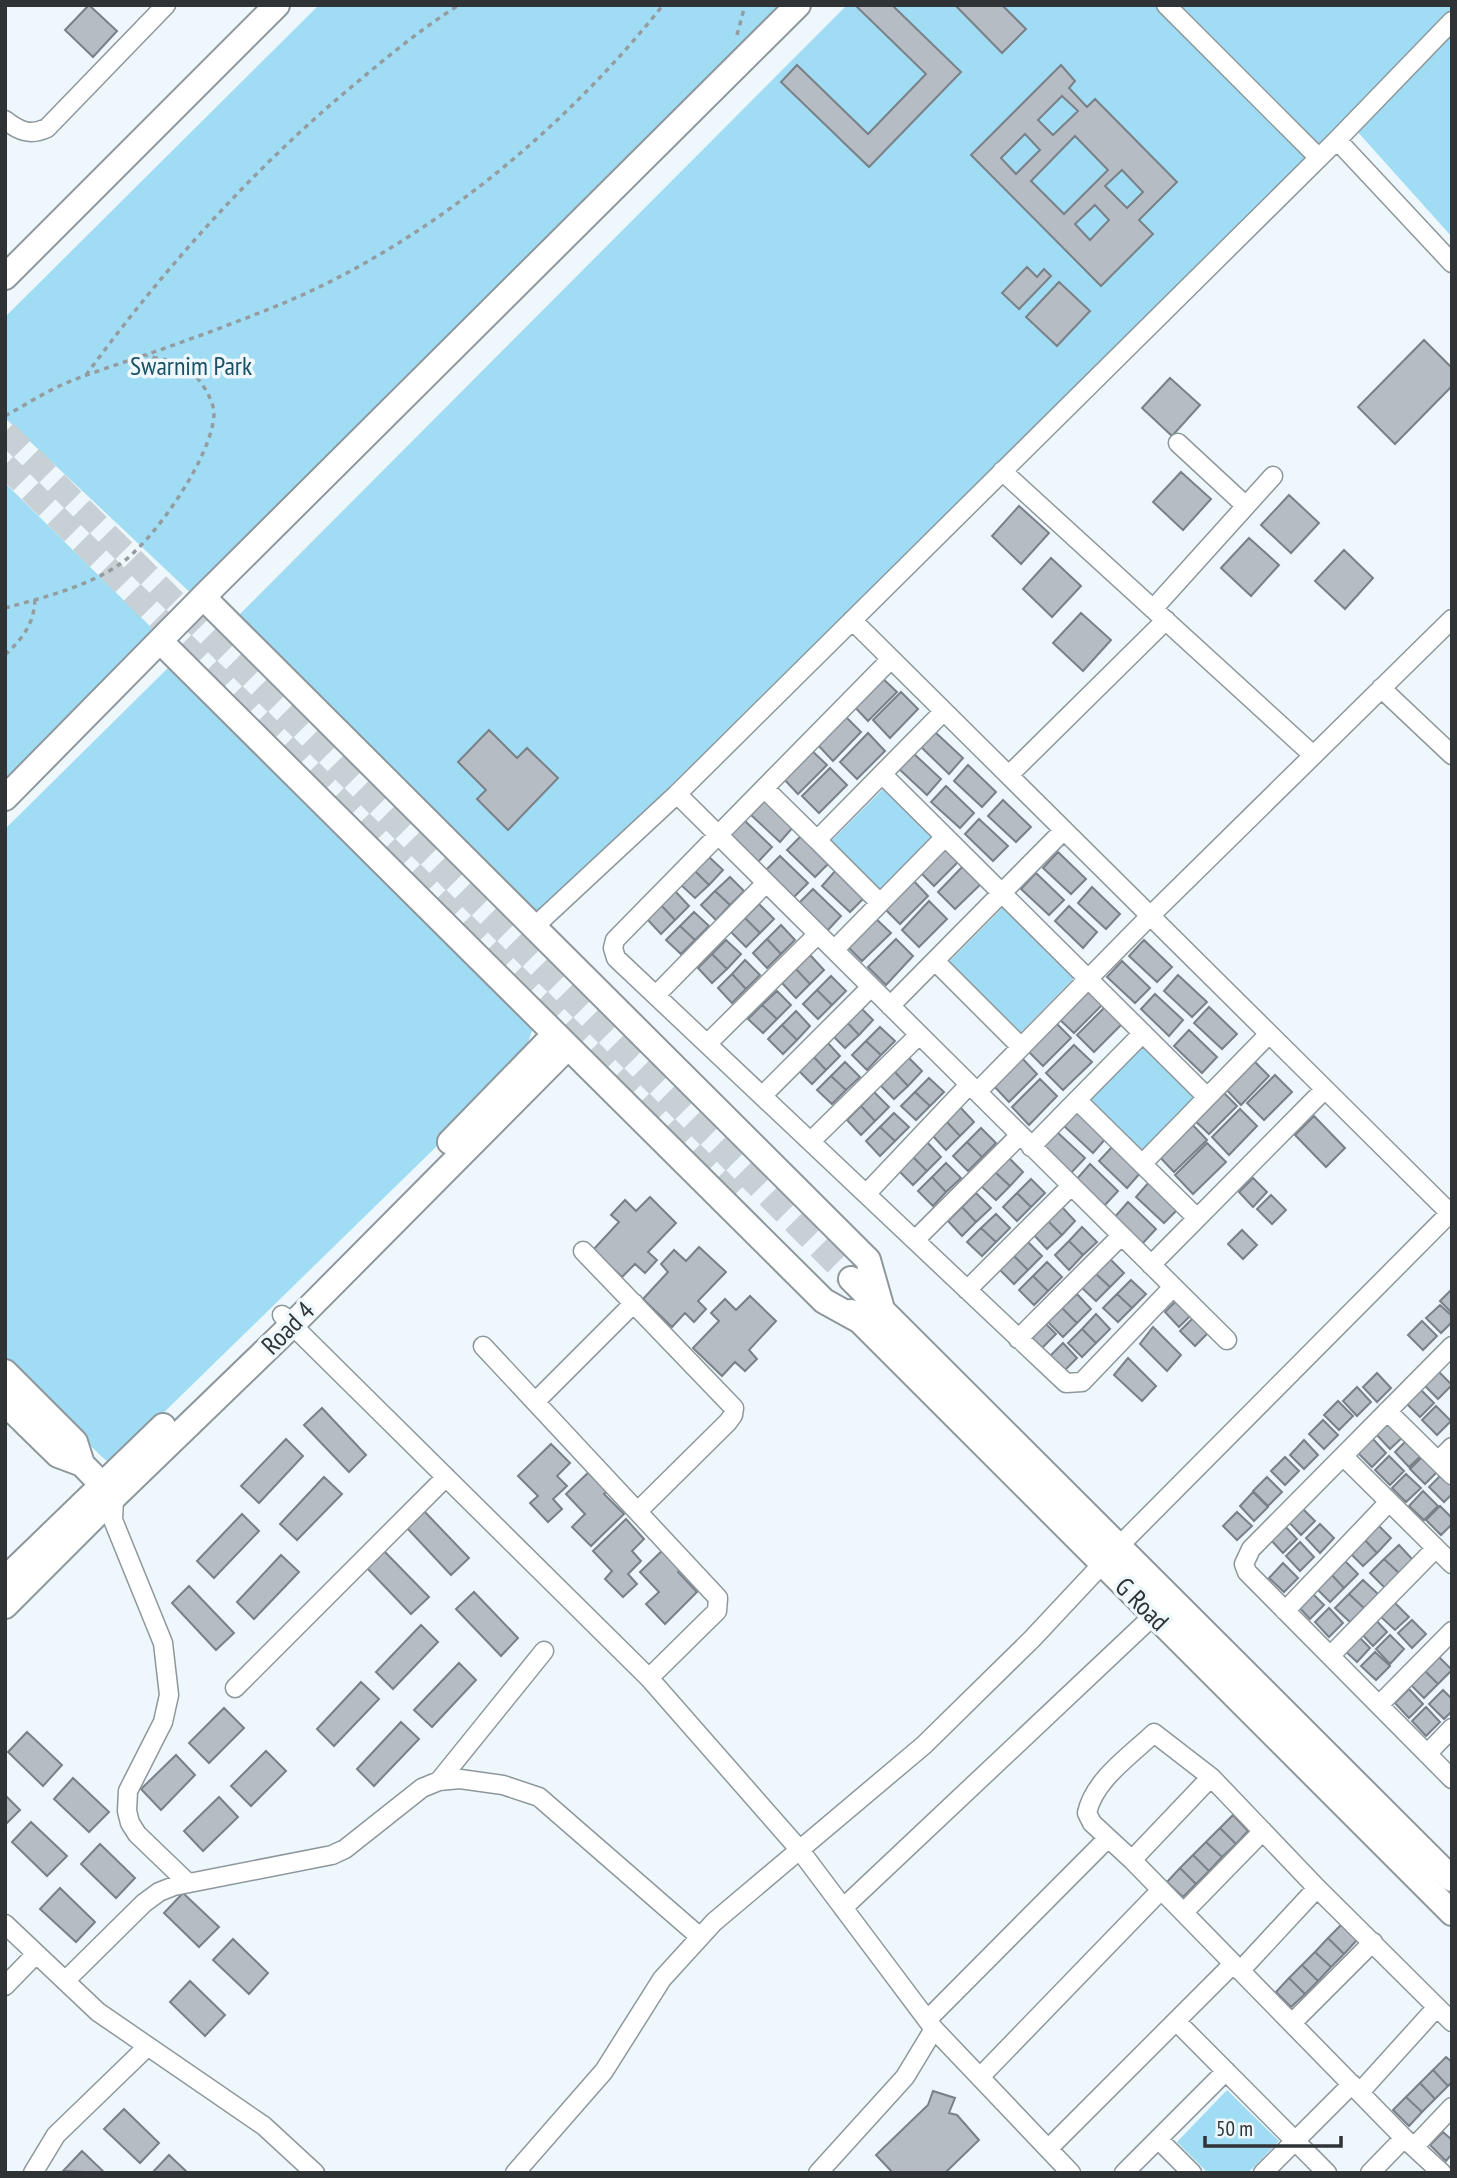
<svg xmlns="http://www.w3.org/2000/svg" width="1457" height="2178" viewBox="0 0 1457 2178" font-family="'PT Sans Narrow',sans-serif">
  <rect width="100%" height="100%" fill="#edf7fc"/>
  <path fill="#a0ddf5" d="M319,5H779L195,597L5,418V317Z
    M847,5H1452V237L1347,120L525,929L229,625Z
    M5,483L159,635L5,789Z
    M176,660L539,1011L520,1065L111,1464L102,1457L5,1361V829Z
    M888,784L937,834L881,891L831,841Z
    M1005,905L1076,976L1019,1034L948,963Z
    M1143,1044L1197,1099L1140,1154L1087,1098Z
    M1227,2090L1279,2141L1248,2173H1208L1177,2142Z"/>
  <path fill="#b5bcc3" stroke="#7a8087" stroke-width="2" fill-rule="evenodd" d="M89,5L117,31L93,57L65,30Z
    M892,5L961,72L869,167L781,82L797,65L868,134L926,74L856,6Z
    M955,5H1002L1026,29L1002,53Z
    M1061,65L1075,81L1069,88L1087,107L1095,99L1177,182L1139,220L1153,234L1101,286L971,155ZM1062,96L1078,111L1053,135L1038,120ZM1025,134L1040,150L1016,174L1001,158ZM1075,136L1108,170L1064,214L1031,181ZM1122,170L1143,192L1127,208L1105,186ZM1095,205L1109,220L1090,240L1075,224Z
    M1027,267L1037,277L1044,269L1051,276L1019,309L1002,293Z
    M1059,282L1090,311L1057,346L1026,317Z
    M1424,340L1452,368V386L1395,444L1358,407Z
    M1170,378L1200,405L1172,436L1142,408Z
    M1181,472L1211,499L1183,530L1153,502Z
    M1289,495L1319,523L1291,553L1261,525Z
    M1019,506L1049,533L1021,564L992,536Z
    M1249,538L1279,565L1251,596L1221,568Z
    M1344,550L1373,578L1345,609L1315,581Z
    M1051,558L1081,586L1052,617L1023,589Z
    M1081,613L1111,640L1083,671L1053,643Z
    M879,675L897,692L868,721L851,703Z
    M901,692L918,709L890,738L873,720Z
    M844,715L861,732L833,761L816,743Z
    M489,730L517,758L527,748L558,778L508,830L477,799L486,790L458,762Z
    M935,732L963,758L949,774L921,747Z
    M868,733L885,751L857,779L840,762Z
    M809,748L827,765L798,794L781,776Z
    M913,753L941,779L927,795L898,768Z
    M968,765L996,792L982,807L954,781Z
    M830,768L847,785L819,813L802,796Z
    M946,786L974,813L960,828L931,802Z
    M766,799L794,826L780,842L751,815Z
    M1003,800L1031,827L1016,842L988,816Z
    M979,819L1008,846L993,861L965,834Z
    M744,820L772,847L757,863L729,836Z
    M802,835L830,862L815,877L787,850Z
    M945,840L962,858L934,886L917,869Z
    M1058,852L1086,879L1071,894L1043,868Z
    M708,856L723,870L709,885L694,870Z
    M780,856L808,883L793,898L765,871Z
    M966,863L984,881L955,909L938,892Z
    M694,870L709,885L695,898L680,884Z
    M836,870L865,897L850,912L822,886Z
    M1036,873L1064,900L1049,915L1021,889Z
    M730,877L744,891L730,905L715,891Z
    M911,878L928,896L900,924L883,907Z
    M1092,887L1120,914L1106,929L1078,903Z
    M813,889L841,916L827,931L798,904Z
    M675,891L689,906L675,920L661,905Z
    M715,891L730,905L716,920L701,905Z
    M929,901L947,919L919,947L902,930Z
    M759,904L774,919L760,933L745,918Z
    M661,905L675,920L661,934L647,919Z
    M1069,906L1097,932L1083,948L1055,921Z
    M694,912L709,926L695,940L680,926Z
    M873,916L891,933L862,961L845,944Z
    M745,918L760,933L746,947L731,932Z
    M781,925L795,940L781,954L767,939Z
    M680,926L695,940L681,954L666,940Z
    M767,939L781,954L767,968L753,953Z
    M896,939L913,956L886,985L868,967Z
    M726,940L741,954L727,969L712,954Z
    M1144,940L1172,967L1157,982L1129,956Z
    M712,954L727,969L712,983L698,968Z
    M810,955L824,970L810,984L796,969Z
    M745,960L760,975L746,989L732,974Z
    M1122,961L1150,988L1135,1003L1107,977Z
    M796,969L810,984L796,998L782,983Z
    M732,974L746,989L732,1003L718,988Z
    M1178,975L1207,1002L1192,1017L1164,991Z
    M831,976L846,991L832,1005L817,990Z
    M1085,987L1102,1005L1074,1033L1056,1016Z
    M817,990L832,1005L818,1019L803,1004Z
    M777,991L791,1005L777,1019L762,1005Z
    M1155,994L1183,1020L1169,1036L1141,1009Z
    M762,1005L777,1019L763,1033L748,1019Z
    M859,1006L873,1020L859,1035L845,1020Z
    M1105,1007L1122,1024L1094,1052L1077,1035Z
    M1209,1007L1237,1034L1222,1049L1194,1023Z
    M796,1011L810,1026L797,1040L782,1025Z
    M845,1020L859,1035L845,1048L831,1034Z
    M1054,1021L1071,1038L1043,1066L1026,1049Z
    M782,1025L797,1040L783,1054L768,1039Z
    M880,1027L895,1041L881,1055L866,1041Z
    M1189,1030L1217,1057L1202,1073L1174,1046Z
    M826,1041L840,1056L826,1070L812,1055Z
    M866,1041L881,1055L867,1070L852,1055Z
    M1074,1045L1092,1062L1063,1090L1046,1073Z
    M812,1055L826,1070L812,1084L797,1069Z
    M1020,1056L1037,1074L1009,1102L992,1084Z
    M908,1057L922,1071L908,1086L894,1071Z
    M1252,1059L1269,1076L1241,1105L1224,1087Z
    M845,1062L860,1077L846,1090L831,1076Z
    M894,1071L908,1086L894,1099L880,1085Z
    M1275,1075L1292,1092L1264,1120L1247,1103Z
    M831,1076L846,1090L832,1104L817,1090Z
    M929,1078L944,1092L930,1106L915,1092Z
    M1040,1079L1057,1096L1029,1125L1012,1107Z
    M1220,1089L1237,1106L1209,1134L1191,1117Z
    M874,1092L889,1107L875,1121L861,1106Z
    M915,1092L930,1106L916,1120L901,1106Z
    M861,1106L875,1121L861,1135L847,1120Z
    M960,1107L974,1122L960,1136L946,1121Z
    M1240,1109L1257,1126L1229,1155L1212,1137Z
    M1079,1110L1107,1137L1093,1153L1064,1126Z
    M894,1113L909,1127L895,1141L880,1127Z
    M1314,1116L1345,1148L1326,1167L1295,1135Z
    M946,1121L960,1136L946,1150L932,1135Z
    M1189,1121L1207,1140L1174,1172L1156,1153Z
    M880,1127L895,1141L880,1156L866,1141Z
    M981,1128L996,1143L982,1157L967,1142Z
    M1057,1132L1085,1158L1070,1174L1042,1147Z
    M927,1142L941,1157L927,1171L913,1157Z
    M967,1142L982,1157L968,1171L953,1156Z
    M1207,1143L1226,1162L1193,1194L1175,1175Z
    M1113,1146L1141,1172L1127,1188L1099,1161Z
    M913,1157L927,1171L913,1185L899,1171Z
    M1009,1158L1023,1172L1010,1186L995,1172Z
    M946,1163L961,1178L946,1192L932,1177Z
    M1090,1164L1118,1191L1104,1206L1076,1180Z
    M995,1172L1010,1186L996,1200L981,1186Z
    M932,1177L946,1192L933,1206L918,1191Z
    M1253,1178L1267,1192L1253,1207L1239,1192Z
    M1031,1179L1045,1193L1031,1207L1017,1193Z
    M1150,1181L1179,1208L1164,1223L1136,1197Z
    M976,1193L991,1208L976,1222L962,1207Z
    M1017,1193L1031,1207L1017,1221L1003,1207Z
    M1271,1195L1286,1210L1272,1224L1257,1209Z
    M650,1197L676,1223L648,1252L657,1260L645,1273L635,1264L622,1277L593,1250L619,1222L611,1215L625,1200L636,1211Z
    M1128,1202L1156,1229L1142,1244L1114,1218Z
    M1061,1206L1075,1221L1062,1235L1047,1220Z
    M962,1207L976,1222L962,1236L948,1221Z
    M996,1214L1010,1228L996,1242L981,1228Z
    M1047,1220L1062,1235L1047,1249L1033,1234Z
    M1082,1227L1097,1242L1083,1255L1069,1241Z
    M981,1228L996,1242L982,1256L967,1242Z
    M1242,1230L1257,1245L1243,1259L1228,1244Z
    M1069,1241L1083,1255L1069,1270L1055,1255Z
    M1028,1242L1042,1256L1028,1270L1014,1256Z
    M699,1247L726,1272L698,1301L706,1309L694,1322L685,1313L672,1327L643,1299L668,1272L661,1264L674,1250L686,1261Z
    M1014,1256L1028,1270L1014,1284L1000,1270Z
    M1110,1259L1124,1273L1110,1287L1095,1273Z
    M1047,1262L1062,1277L1048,1291L1033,1276Z
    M1095,1273L1110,1287L1096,1301L1081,1287Z
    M1033,1276L1048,1291L1034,1305L1019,1290Z
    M1131,1280L1146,1294L1132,1308L1117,1294Z
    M1452,1289V1313L1440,1301Z
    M1077,1294L1091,1309L1077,1323L1062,1308Z
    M1117,1294L1132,1308L1118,1322L1103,1308Z
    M750,1296L776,1321L749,1350L757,1359L745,1371L735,1362L722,1376L693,1348L719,1321L711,1313L725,1299L736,1310Z
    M1179,1298L1193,1313L1179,1327L1165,1312Z
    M1440,1305L1452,1316V1322L1441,1333L1426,1318Z
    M1062,1308L1077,1323L1063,1337L1048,1322Z
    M1096,1314L1110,1329L1096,1343L1082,1329Z
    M1194,1317L1209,1332L1195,1346L1180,1331Z
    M1041,1319L1056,1334L1042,1348L1027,1333Z
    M1422,1321L1437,1336L1423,1350L1408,1335Z
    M1153,1327L1181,1355L1167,1371L1140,1344Z
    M1082,1329L1096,1343L1082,1357L1068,1343Z
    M1063,1343L1077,1358L1063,1372L1049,1357Z
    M1128,1358L1156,1386L1142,1401L1114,1375Z
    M1437,1370L1452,1385L1438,1399L1423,1384Z
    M1377,1373L1391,1388L1377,1402L1363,1387Z
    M1357,1387L1371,1402L1357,1416L1343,1401Z
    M1419,1388L1434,1403L1420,1417L1405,1402Z
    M1338,1401L1353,1416L1339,1430L1324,1415Z
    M1436,1406L1451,1421L1437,1435L1422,1420Z
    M322,1408L366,1455L349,1472L304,1425Z
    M1323,1420L1338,1435L1324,1449L1309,1434Z
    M1390,1420L1405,1435L1390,1449L1376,1434Z
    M1372,1438L1386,1453L1372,1467L1358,1453Z
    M1409,1438L1424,1453L1409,1467L1395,1452Z
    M286,1439L303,1456L259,1503L241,1486Z
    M1304,1440L1318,1455L1304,1469L1290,1455Z
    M551,1444L570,1463L557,1476L567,1486L553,1499L562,1509L548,1522L530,1503L538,1496L518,1476Z
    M1424,1455L1439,1470L1425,1484L1410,1469Z
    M1389,1456L1404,1471L1390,1485L1375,1470Z
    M1285,1457L1299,1471L1285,1485L1271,1471Z
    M593,1468L612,1487L604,1494L624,1514L591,1546L572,1527L585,1514L566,1494Z
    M1443,1473L1452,1482V1494L1444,1502L1429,1487Z
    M1406,1474L1421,1488L1406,1502L1392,1488Z
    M324,1477L342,1494L297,1540L280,1524Z
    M1267,1477L1282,1492L1268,1506L1253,1491Z
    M1423,1491L1438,1506L1424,1520L1409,1506Z
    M1253,1492L1268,1507L1254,1521L1240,1506Z
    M1300,1506L1315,1521L1301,1535L1287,1520Z
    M1440,1506L1452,1518V1524L1441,1535L1426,1520Z
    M424,1511L469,1558L451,1575L407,1528Z
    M1237,1512L1252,1526L1237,1540L1223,1526Z
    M242,1514L259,1531L214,1578L197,1561Z
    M626,1519L644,1539L632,1551L641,1561L628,1574L637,1584L623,1597L605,1579L612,1571L593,1551Z
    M1283,1524L1297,1539L1283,1553L1269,1538Z
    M1320,1524L1334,1538L1320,1553L1306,1538Z
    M1377,1524L1391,1538L1377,1553L1363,1538Z
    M1363,1538L1377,1553L1363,1566L1349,1552Z
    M1300,1542L1314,1557L1300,1571L1286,1556Z
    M1399,1545L1413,1560L1399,1573L1384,1559Z
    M667,1546L686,1564L678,1572L697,1592L665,1624L646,1604L659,1592L640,1572Z
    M384,1551L429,1597L411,1614L367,1568Z
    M281,1555L299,1572L254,1619L237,1602Z
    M1384,1559L1399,1573L1385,1588L1370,1573Z
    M1344,1560L1358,1574L1344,1588L1330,1573Z
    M1283,1563L1298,1578L1284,1592L1269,1578Z
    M1330,1573L1344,1588L1330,1602L1316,1588Z
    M1363,1580L1378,1594L1364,1608L1349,1594Z
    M189,1586L234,1633L216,1650L172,1603Z
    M1310,1591L1324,1605L1310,1619L1296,1604Z
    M474,1592L518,1638L501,1656L456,1609Z
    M1349,1594L1364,1608L1350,1622L1335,1608Z
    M1394,1602L1409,1617L1395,1630L1380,1616Z
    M1329,1608L1343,1623L1329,1637L1315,1622Z
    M1373,1617L1387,1632L1373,1646L1359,1631Z
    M1412,1620L1426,1634L1412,1648L1398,1633Z
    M421,1625L438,1642L393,1689L376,1672Z
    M1356,1634L1370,1648L1357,1662L1342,1648Z
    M1390,1635L1404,1649L1390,1664L1376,1649Z
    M1375,1652L1390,1666L1376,1680L1361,1666Z
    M1438,1656L1452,1670L1438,1684L1424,1670Z
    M459,1663L476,1680L432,1727L414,1710Z
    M1424,1670L1438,1684L1424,1698L1410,1684Z
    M361,1682L379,1699L334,1746L317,1729Z
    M1409,1689L1423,1704L1409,1718L1395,1703Z
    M1443,1690L1452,1699V1711L1444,1719L1429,1704Z
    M1426,1707L1440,1722L1426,1736L1412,1721Z
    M224,1708L244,1728L209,1763L189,1743Z
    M401,1722L419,1739L374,1786L357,1769Z
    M27,1732L62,1765L43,1786L8,1752Z
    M266,1751L286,1771L251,1806L231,1786Z
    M176,1755L195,1775L161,1810L141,1789Z
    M73,1778L109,1812L89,1832L54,1799Z
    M5,1795L20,1810L5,1825Z
    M219,1797L238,1817L203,1851L184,1831Z
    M1233,1815L1248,1831L1236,1844L1220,1828Z
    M31,1822L67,1856L47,1876L12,1842Z
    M1220,1828L1236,1844L1222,1857L1206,1842Z
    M1206,1842L1222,1857L1209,1871L1193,1855Z
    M100,1844L135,1878L116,1898L81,1864Z
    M1193,1855L1209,1871L1196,1884L1180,1868Z
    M1180,1868L1196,1884L1183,1897L1167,1882Z
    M60,1888L95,1922L76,1942L40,1909Z
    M183,1893L219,1927L199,1947L164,1913Z
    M1341,1925L1357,1940L1344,1954L1328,1938Z
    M1328,1938L1344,1954L1331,1967L1315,1952Z
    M233,1939L268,1973L249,1994L213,1960Z
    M1315,1952L1331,1967L1318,1981L1302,1965Z
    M1302,1965L1318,1981L1305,1994L1289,1978Z
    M1289,1978L1305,1994L1291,2007L1276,1992Z
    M190,1981L225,2015L205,2036L170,2002Z
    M1446,2057L1452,2062V2082L1448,2086L1433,2070Z
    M1433,2070L1448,2086L1435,2099L1420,2083Z
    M1420,2083L1435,2099L1422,2112L1406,2097Z
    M933,2091L955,2098L949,2113L957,2115L979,2140L945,2173H893L876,2155L928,2105Z
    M1406,2097L1422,2112L1409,2126L1393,2110Z
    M124,2109L159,2143L140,2163L104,2129Z
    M1443,2132L1452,2140V2154L1446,2161L1430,2145Z
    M82,2151L105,2173L63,2171Z
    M169,2155L188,2173H152Z"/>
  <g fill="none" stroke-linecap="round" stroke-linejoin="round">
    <path stroke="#c7d0d4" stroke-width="24" stroke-dasharray="24 12" stroke-linecap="butt" d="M5,432L851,1279
      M5,465L736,1197"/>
    <defs>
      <path id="street" d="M1166,5L1319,158
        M5,120C19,131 30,136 47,128L166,5
        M1337,140L1452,263
        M1178,443L1246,506
        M1002,471L1313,755
        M1153,609L1273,476
        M852,620L1452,1215
        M891,659L615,940L613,948L616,958L1066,1383L1082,1382L1173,1287
        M1381,688L1452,755
        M883,775L1207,1097
        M1009,775L1166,620
        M764,788L817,840L944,711
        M677,794L1227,1340
        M817,840L880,903
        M534,927L677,794L1337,140L1452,21
        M834,950L945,837
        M935,961L1021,1047
        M657,994L766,883
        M890,1006L1064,830
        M708,1043L818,934
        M977,1092L1150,916L1452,619
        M763,1095L871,987
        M1077,1100L1143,1033
        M811,1141L919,1035
        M1031,1147L1077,1100L1197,1218
        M1142,1164L1269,1034
        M866,1194L969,1085
        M915,1240L1020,1135
        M583,1251L734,1408L733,1415L728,1422L638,1511
        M1151,1265L1325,1089
        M967,1290L1071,1186
        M282,1315L649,1678L799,1849L934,2029L1071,2173
        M1018,1339L1121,1236
        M483,1346L718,1598L717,1611L649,1678
        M1452,1346L1251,1549L1244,1564L1247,1572L1452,1779
        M536,1401L634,1303
        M1387,1411L1452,1475
        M1343,1456L1452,1564
        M1438,1461L1452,1447
        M114,1497L113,1520L163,1643L169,1695L163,1722L128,1791L127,1811L130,1823L137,1834L188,1883
        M1285,1611L1389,1502
        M1330,1656L1436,1548
        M235,1688L446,1477
        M1379,1705L1452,1631
        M1427,1754L1452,1728
        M439,1781L544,1651
        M1132,1860L1211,1777
        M843,1908L1154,1615
        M1184,1912L1263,1831
        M5,1924L98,2012L264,2126L315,2173
        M1240,1971L1317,1888
        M65,1981L144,1903L159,1892L174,1886L332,1855L345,1849L422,1788L439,1781L460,1779L503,1785L539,1797L700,1937
        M5,1986L36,1954
        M928,2019L1108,1838
        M1176,2021L1327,2173
        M1292,2023L1373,1942
        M980,2077L1161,1890
        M1361,2091L1437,2007
        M1158,2139L1226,2071
        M1415,2146L1452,2107
        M1048,2149L1233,1964
        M33,2173L56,2135L147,2047
        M515,2173L604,2071L662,1979L714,1922L924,1745L1032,1639L1120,1545L1452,1211
        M818,2173L905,2077L934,2029
        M1124,2173L1158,2139L1192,2173
        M1263,2173L1352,2084
        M1370,2173L1404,2138
        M1442,2173L1404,2138L1132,1860L1092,1823L1087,1813C1094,1780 1130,1756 1154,1733L1211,1777L1317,1888L1452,2022"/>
      <path id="secondary" d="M5,277L277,5
        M203,597L868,1260L882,1309
        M160,641L824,1301L862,1322
        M5,798L203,597L798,5
        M450,1142L555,1034
        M851,1279L1452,1879
        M851,1312L1452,1913
        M5,1372L75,1442L82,1464
        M5,1403L58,1455L82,1464L112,1495
        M5,1579L163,1426
        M5,1606L114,1497L291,1326L568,1047"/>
    </defs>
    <use href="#street" stroke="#8e989c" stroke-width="21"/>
    <use href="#secondary" stroke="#8e989c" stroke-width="28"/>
    <path stroke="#959ca0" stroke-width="3.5" stroke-dasharray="5 5" stroke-linecap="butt" d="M737,35L745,5
      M86,375C166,266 256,165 361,79C392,53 424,27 459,5
      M5,416C25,405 45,392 66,383C93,372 122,363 151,353C194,338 237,322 279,305C425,245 565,129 663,5
      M5,608C42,598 89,586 120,564C154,541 213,455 214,414C214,399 199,377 187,368C178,361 159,359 147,356
      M5,655C23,638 34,624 35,599"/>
    <use href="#street" stroke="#fff" stroke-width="18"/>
    <use href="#secondary" stroke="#fff" stroke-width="24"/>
  </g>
  <g text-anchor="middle" stroke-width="7" stroke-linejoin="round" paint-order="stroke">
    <g font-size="26" fill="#1b5265" stroke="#edf7fc">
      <text x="191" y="375">Swarnim Park</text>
    </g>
    <g font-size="26" fill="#2f3335" stroke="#edf7fc">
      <text transform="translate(288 1328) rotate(-45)" y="9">Road 4</text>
      <text transform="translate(1142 1604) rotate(45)" y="9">G Road</text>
    </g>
  </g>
  <rect width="1457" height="2178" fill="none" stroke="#2f3335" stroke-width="14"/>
  <path d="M1205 2136v10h136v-10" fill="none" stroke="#2f3335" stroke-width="3.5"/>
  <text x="1216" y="2136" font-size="21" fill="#2f3335" stroke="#edf7fc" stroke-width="5" paint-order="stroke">50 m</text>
</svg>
